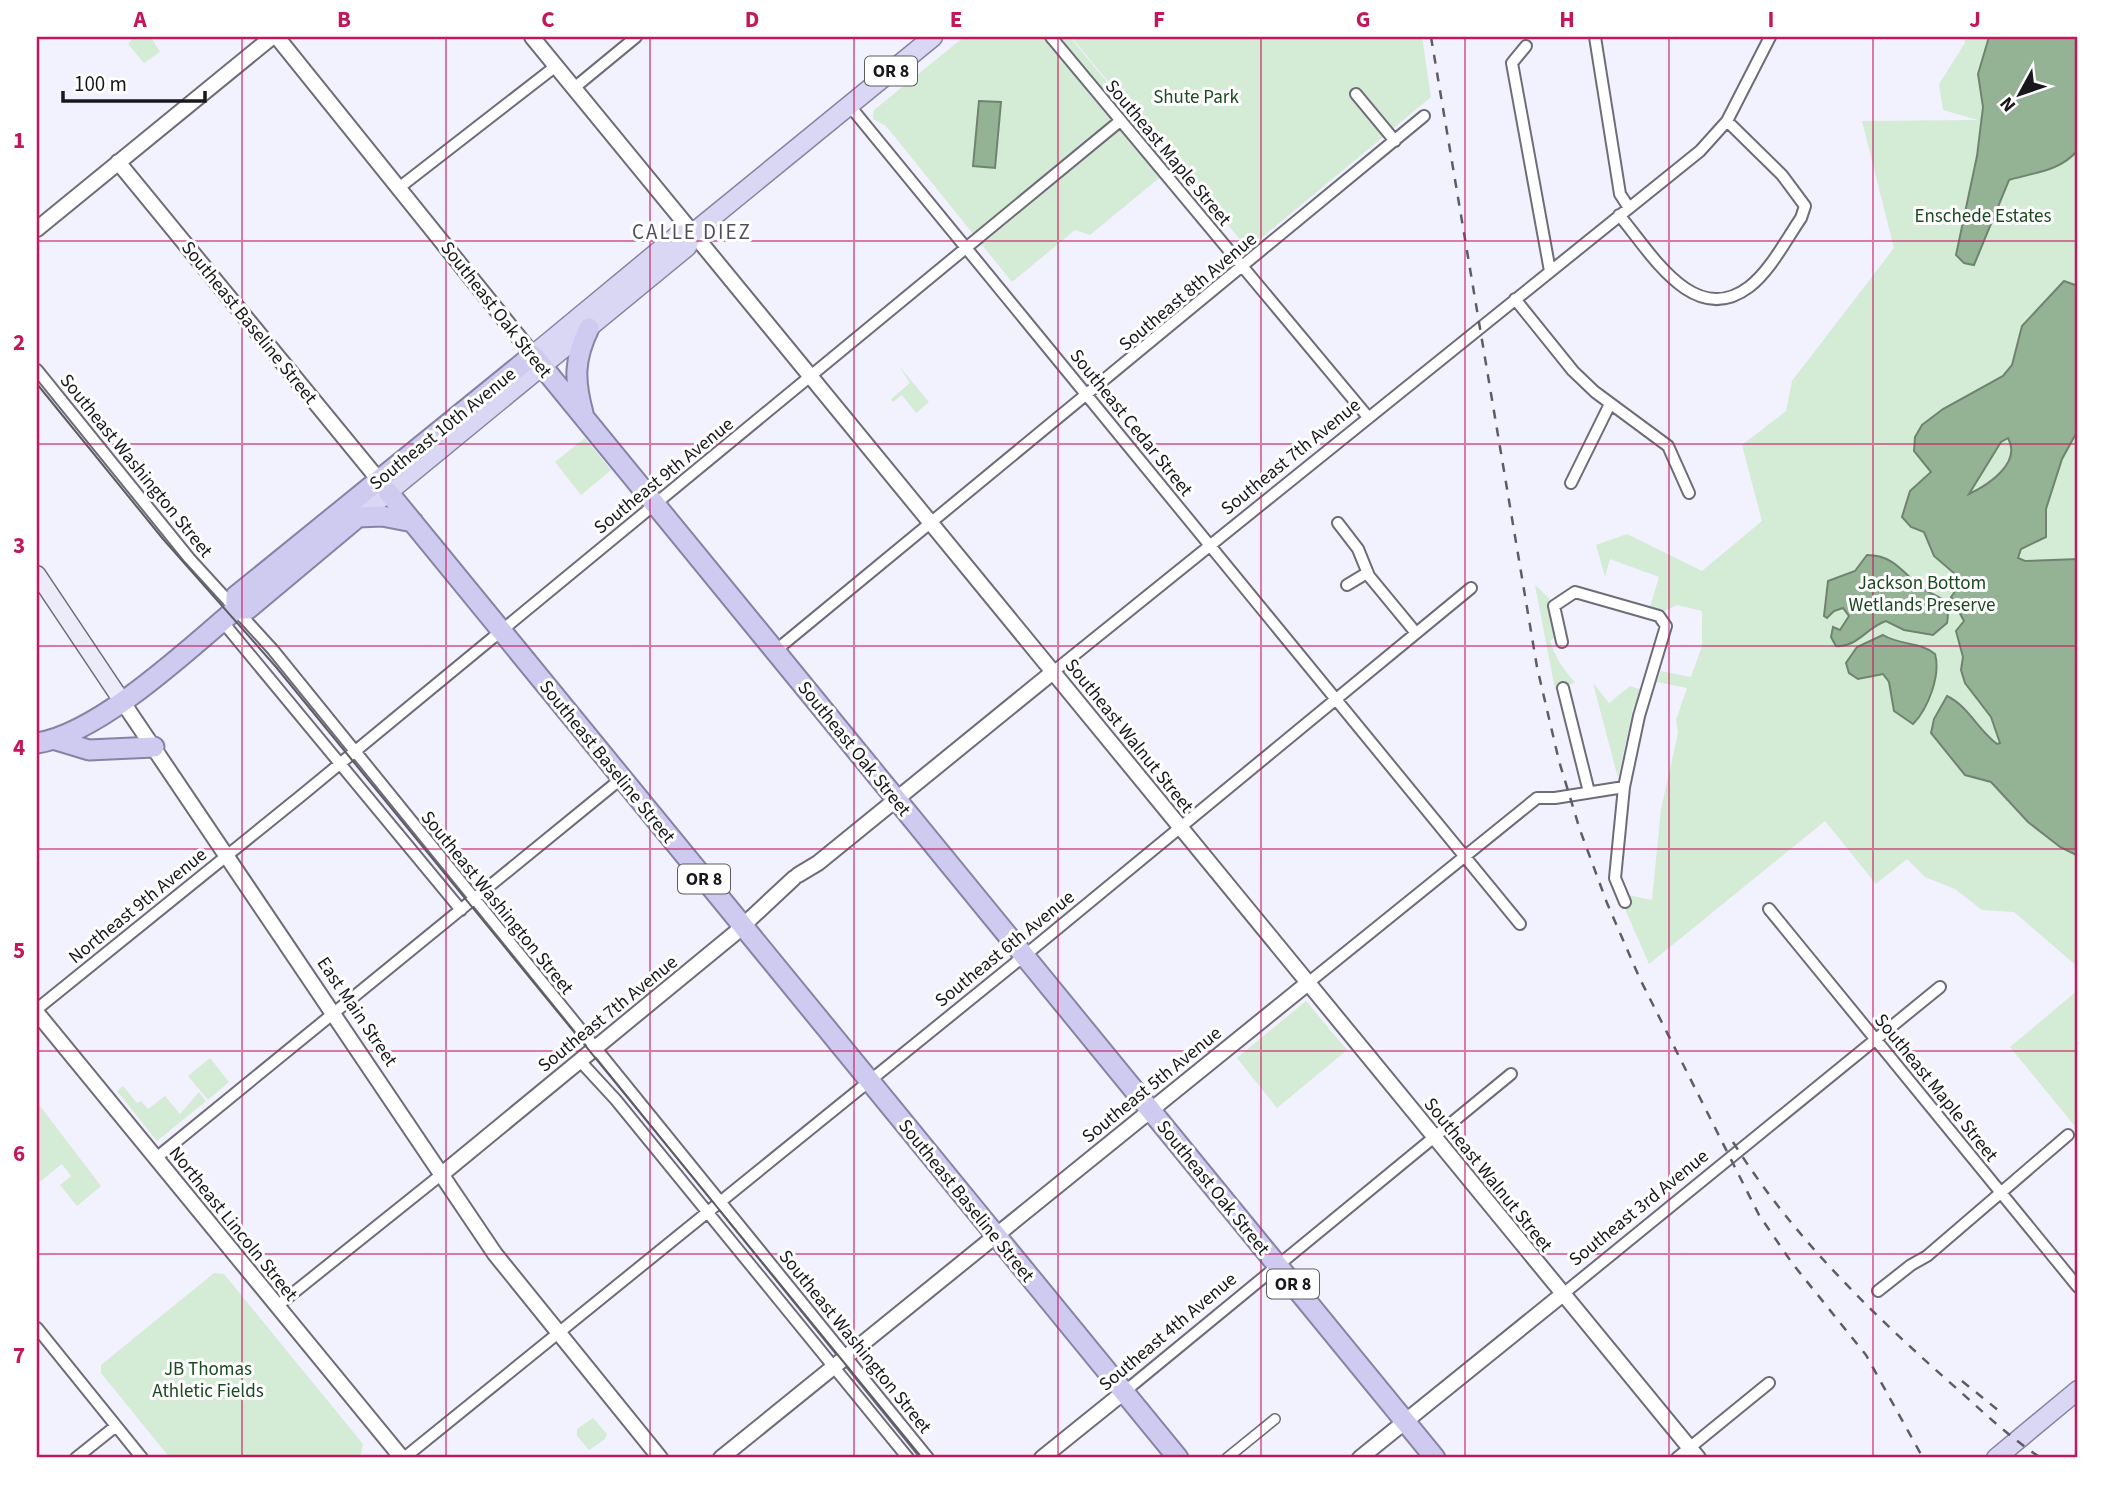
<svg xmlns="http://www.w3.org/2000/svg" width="2115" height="1495" viewBox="0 0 2115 1495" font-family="'Source Sans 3',sans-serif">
  <rect width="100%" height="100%" fill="#f2f1fe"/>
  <path fill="#d4ebd5" d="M134,37H151L160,52L144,63L128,44Z
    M964,37H1070L1175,165L1090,235L1075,230L1012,282L886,126L873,119L874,110Z
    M1071,37H1422L1431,97L1248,249Z
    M1964,37H1989L1978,74L1983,107L1981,120L2078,37V760L1995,785C2018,811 2044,844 2078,856V967L2014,912L1982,910L1955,889L1925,877L1907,859L1876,884L1825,821L1649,964L1618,893L1652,900L1661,809L1678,733L1676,720L1687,688L1657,682L1661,671L1691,677L1702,646V611L1677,605L1663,612L1650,607L1659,577L1610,559L1605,577L1596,545L1627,534L1702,571L1762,521L1742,445L1786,411L1792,381L1894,248L1862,121L1978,120L1943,110L1939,84L1965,43Z
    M899,366L929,402L916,413L902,395L893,402L891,399L910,383Z
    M585,438L611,470L581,495L555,462Z
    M1535,585L1549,598L1556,636L1550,641C1555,658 1564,669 1575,683L1555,689Z
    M1593,683L1609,703L1630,686L1642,690L1633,708L1618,778Z
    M2078,990V1130L2010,1047Z
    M1306,1001L1347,1050L1277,1108L1237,1058Z
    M210,1058L229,1082L208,1100L188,1076Z
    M123,1086L137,1103L141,1101L148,1109L165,1096L180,1114L199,1092L206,1101L157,1141L117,1091Z
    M37,1102L101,1186L77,1206L60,1185L71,1176L62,1164L37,1184Z
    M214,1273L224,1274L363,1444L360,1458H170L101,1373V1365Z
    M593,1418L607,1434L605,1439L589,1450L577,1436V1429Z"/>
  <path fill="#94b294" stroke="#6f8470" stroke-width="2" fill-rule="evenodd" d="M1989,37H2078V150C2059,172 2035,172 2009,180L1974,265L1964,263L1956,255L1977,156L1983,107L1978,74Z
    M979,101L1001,102L995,168L973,166Z
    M2064,281L2078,286V430L2062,459L2046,509V537L2021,549L2018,558L2025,561L2078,559V856L2060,847L2028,822L1991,782L1965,775L1931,733L1934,719L1947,696C1968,706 1978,730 1997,744L2000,743L1991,717L1965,683L1961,670L1963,657L1956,631L1964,621L1951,597L1959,586L1955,574L1934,556L1924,532L1911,527L1902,517L1910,491L1931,472L1914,451L1915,437L1922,425L1943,409L2003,376L2012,365L2022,326ZM2008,438C2022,463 1988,485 1969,494L2001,442Z
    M1867,555C1894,555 1903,573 1922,588C1937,599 1952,595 1947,623L1933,635L1904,630L1886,621C1867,627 1857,648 1836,646L1831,637L1833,627L1840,630L1849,616L1843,608L1834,611L1827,618L1824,616L1828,581L1855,571Z
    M1883,635C1901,646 1919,641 1935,654C1941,675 1928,709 1913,724L1894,711L1889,682L1883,674L1858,679L1849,673L1846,663L1857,647Z"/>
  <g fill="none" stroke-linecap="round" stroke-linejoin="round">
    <defs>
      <path id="pedestrian" d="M1227,1458L1275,1419"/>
      <path id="minor" d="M1051,37L1368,417
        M1595,37L1620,194L1629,208
        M1526,46L1512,63L1550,271
        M574,88L636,37
        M1356,94L1395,141
        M849,105L1520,924
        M400,187L556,66
        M1619,215C1650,251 1693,329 1749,287C1770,271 1786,240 1801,218L1805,206L1782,175L1727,121
        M1515,299L1573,371L1595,392L1668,446L1689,493
        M37,370L189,558L273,650L928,1458
        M1571,483L1610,404
        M1338,523L1358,549L1369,576L1416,633
        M1347,585L1367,573
        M222,621L461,910
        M1562,642L1554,606L1575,592L1659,616L1666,626L1639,716L1624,787L1615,878L1625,902
        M775,651L1424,116
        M1053,672L1700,151L1727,121L1770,37
        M1563,688L1589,792
        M1769,909L2078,1287
        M1308,983L1537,798H1555L1624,787
        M37,1009L302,795L1120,121
        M580,1061L616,1100L908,1458
        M156,1158L622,778
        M1878,1291L1911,1265L1927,1256L2068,1135
        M1563,1294L1940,987
        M277,1306L442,1174
        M37,1328L142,1458
        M1124,1392L1511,1074
        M76,1458L116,1426
        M404,1458L1035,947L1471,588
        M1677,1458L1769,1383"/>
      <path id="tertiary" d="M277,37L533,355
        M532,37L1698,1458
        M118,162L378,479
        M37,229L272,37
        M122,701L495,1254L660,1458
        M798,875L818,863L1053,672
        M37,1013L402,1458
        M442,1174L734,934L794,878
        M721,1458L1308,983
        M1042,1458L1124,1392
        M1360,1458L1563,1294"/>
      <path id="secondary" d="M37,574L122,701"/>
      <path id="primary" d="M533,355L678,235L693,233
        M358,517L687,247L693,233L933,37
        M1996,1458L2078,1390"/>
      <path id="trunk" d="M583,413C574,380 574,359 589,328
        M388,492L1178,1458
        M236,609V596L533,355L1435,1458
        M56,740L89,750L154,747
        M37,743C98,734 187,651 236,609H248L358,517L382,516L413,522"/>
    </defs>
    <use href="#pedestrian" stroke="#6e6c78" stroke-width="12"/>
    <use href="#minor" stroke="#6e6c78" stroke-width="14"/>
    <use href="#tertiary" stroke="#6e6c78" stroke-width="18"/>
    <use href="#secondary" stroke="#6e6c78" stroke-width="19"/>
    <use href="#primary" stroke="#8683a4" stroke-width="21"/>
    <use href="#trunk" stroke="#8683a4" stroke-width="23"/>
    <use href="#pedestrian" stroke="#fff" stroke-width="9"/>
    <use href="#minor" stroke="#fff" stroke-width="10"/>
    <use href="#tertiary" stroke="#fff" stroke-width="14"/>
    <use href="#secondary" stroke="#ecebfa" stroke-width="16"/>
    <use href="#primary" stroke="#dad7f4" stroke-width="18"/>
    <use href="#trunk" stroke="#cecaf0" stroke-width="19"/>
    <path stroke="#5d5d64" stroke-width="2" d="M37,384L163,539L276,667L922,1458"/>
    <path stroke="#5d5d64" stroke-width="2.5" stroke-dasharray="9 9" stroke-linecap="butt" d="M1431,37L1537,667L1559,761L1580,830L1607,903L1640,979L1759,1215L1792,1263L1866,1355L1923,1458
      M1733,1142C1790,1233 1867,1309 1947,1380C1978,1407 2006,1435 2041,1458
      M1962,1381L2004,1415"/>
  </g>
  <path fill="none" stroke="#c2185b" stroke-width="2" stroke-opacity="0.55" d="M242,37V1458M446,37V1458M650,37V1458M854,37V1458M1058,37V1458M1261,37V1458M1465,37V1458M1669,37V1458M1873,37V1458M37,241H2078M37,444H2078M37,646H2078M37,849H2078M37,1051H2078M37,1254H2078"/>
  <g text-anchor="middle" stroke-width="6" stroke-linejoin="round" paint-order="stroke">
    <g fill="#fff" stroke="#5d5d60" stroke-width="2">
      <rect x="865" y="56.5" width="52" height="29" rx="5"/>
      <rect x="678" y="864.5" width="52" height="29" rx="5"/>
      <rect x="1267" y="1269.5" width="52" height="29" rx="5"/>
    </g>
    <g font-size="18" font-weight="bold" fill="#18181c">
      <text x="891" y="77">OR 8</text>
      <text x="704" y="885">OR 8</text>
      <text x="1293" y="1290">OR 8</text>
    </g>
    <g font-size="19" fill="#1b4920" stroke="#fff">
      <text x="1196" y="103">Shute Park</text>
      <text x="1983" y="222">Enschede Estates</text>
      <text x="1922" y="589">Jackson Bottom<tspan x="1922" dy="22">Wetlands Preserve</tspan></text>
      <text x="208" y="1375">JB Thomas<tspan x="208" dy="22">Athletic Fields</tspan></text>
    </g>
    <g font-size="19" fill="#18181c" stroke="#fff">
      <text transform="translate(1169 152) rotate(50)" y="7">Southeast Maple Street</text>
      <text transform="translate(1187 291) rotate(-40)" y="7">Southeast 8th Avenue</text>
      <text transform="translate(497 309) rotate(52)" y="7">Southeast Oak Street</text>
      <text transform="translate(250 322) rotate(51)" y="7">Southeast Baseline Street</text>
      <text transform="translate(1132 422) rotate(51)" y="7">Southeast Cedar Street</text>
      <text transform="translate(442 428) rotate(-39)" y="7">Southeast 10th Avenue</text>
      <text transform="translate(1290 456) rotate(-39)" y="7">Southeast 7th Avenue</text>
      <text transform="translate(137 465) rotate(51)" y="7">Southeast Washington Street</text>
      <text transform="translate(663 475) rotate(-39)" y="7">Southeast 9th Avenue</text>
      <text transform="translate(1130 735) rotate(51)" y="7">Southeast Walnut Street</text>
      <text transform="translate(855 748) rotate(51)" y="7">Southeast Oak Street</text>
      <text transform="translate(608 761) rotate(51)" y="7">Southeast Baseline Street</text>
      <text transform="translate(498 902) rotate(51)" y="7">Southeast Washington Street</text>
      <text transform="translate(137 905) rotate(-39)" y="7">Northeast 9th Avenue</text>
      <text transform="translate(1004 948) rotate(-39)" y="7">Southeast 6th Avenue</text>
      <text transform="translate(358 1011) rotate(56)" y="7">East Main Street</text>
      <text transform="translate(607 1013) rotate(-39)" y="7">Southeast 7th Avenue</text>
      <text transform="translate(1151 1084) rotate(-39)" y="7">Southeast 5th Avenue</text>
      <text transform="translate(1937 1087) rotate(51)" y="7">Southeast Maple Street</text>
      <text transform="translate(1489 1174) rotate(51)" y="7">Southeast Walnut Street</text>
      <text transform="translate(1214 1187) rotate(51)" y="7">Southeast Oak Street</text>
      <text transform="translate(967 1200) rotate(51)" y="7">Southeast Baseline Street</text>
      <text transform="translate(1638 1207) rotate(-39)" y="7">Southeast 3rd Avenue</text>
      <text transform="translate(234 1223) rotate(51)" y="7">Northeast Lincoln Street</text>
      <text transform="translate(1167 1331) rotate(-40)" y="7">Southeast 4th Avenue</text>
      <text transform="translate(856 1341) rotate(51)" y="7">Southeast Washington Street</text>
    </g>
    <g font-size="21" letter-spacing="2" fill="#504f5a" stroke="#fff">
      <text x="692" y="239">CALLE DIEZ</text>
    </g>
  </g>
  <rect width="2115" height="1495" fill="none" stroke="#ffffff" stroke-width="77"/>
  <g transform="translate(2020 94) rotate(230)" stroke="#ffffff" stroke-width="5" paint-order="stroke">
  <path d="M0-5L12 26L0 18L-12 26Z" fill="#18181c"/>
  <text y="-10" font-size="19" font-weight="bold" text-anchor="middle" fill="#18181c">N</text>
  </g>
  <path d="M63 91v10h142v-10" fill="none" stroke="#18181c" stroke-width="3.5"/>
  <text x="74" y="91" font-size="21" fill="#18181c" stroke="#ffffff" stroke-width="5" paint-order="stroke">100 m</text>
  <rect x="38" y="38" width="2038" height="1418" fill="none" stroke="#c2185b" stroke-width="2.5"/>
  <g font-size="23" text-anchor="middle" font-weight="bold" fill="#c2185b">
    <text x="140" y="27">A</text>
    <text x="344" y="27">B</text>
    <text x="548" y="27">C</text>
    <text x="752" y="27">D</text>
    <text x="956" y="27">E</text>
    <text x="1159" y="27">F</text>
    <text x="1363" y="27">G</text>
    <text x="1567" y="27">H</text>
    <text x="1771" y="27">I</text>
    <text x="1975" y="27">J</text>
    <text x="19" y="148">1</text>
    <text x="19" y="350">2</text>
    <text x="19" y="553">3</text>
    <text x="19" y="755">4</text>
    <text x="19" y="958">5</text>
    <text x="19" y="1161">6</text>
    <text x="19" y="1363">7</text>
  </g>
</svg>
